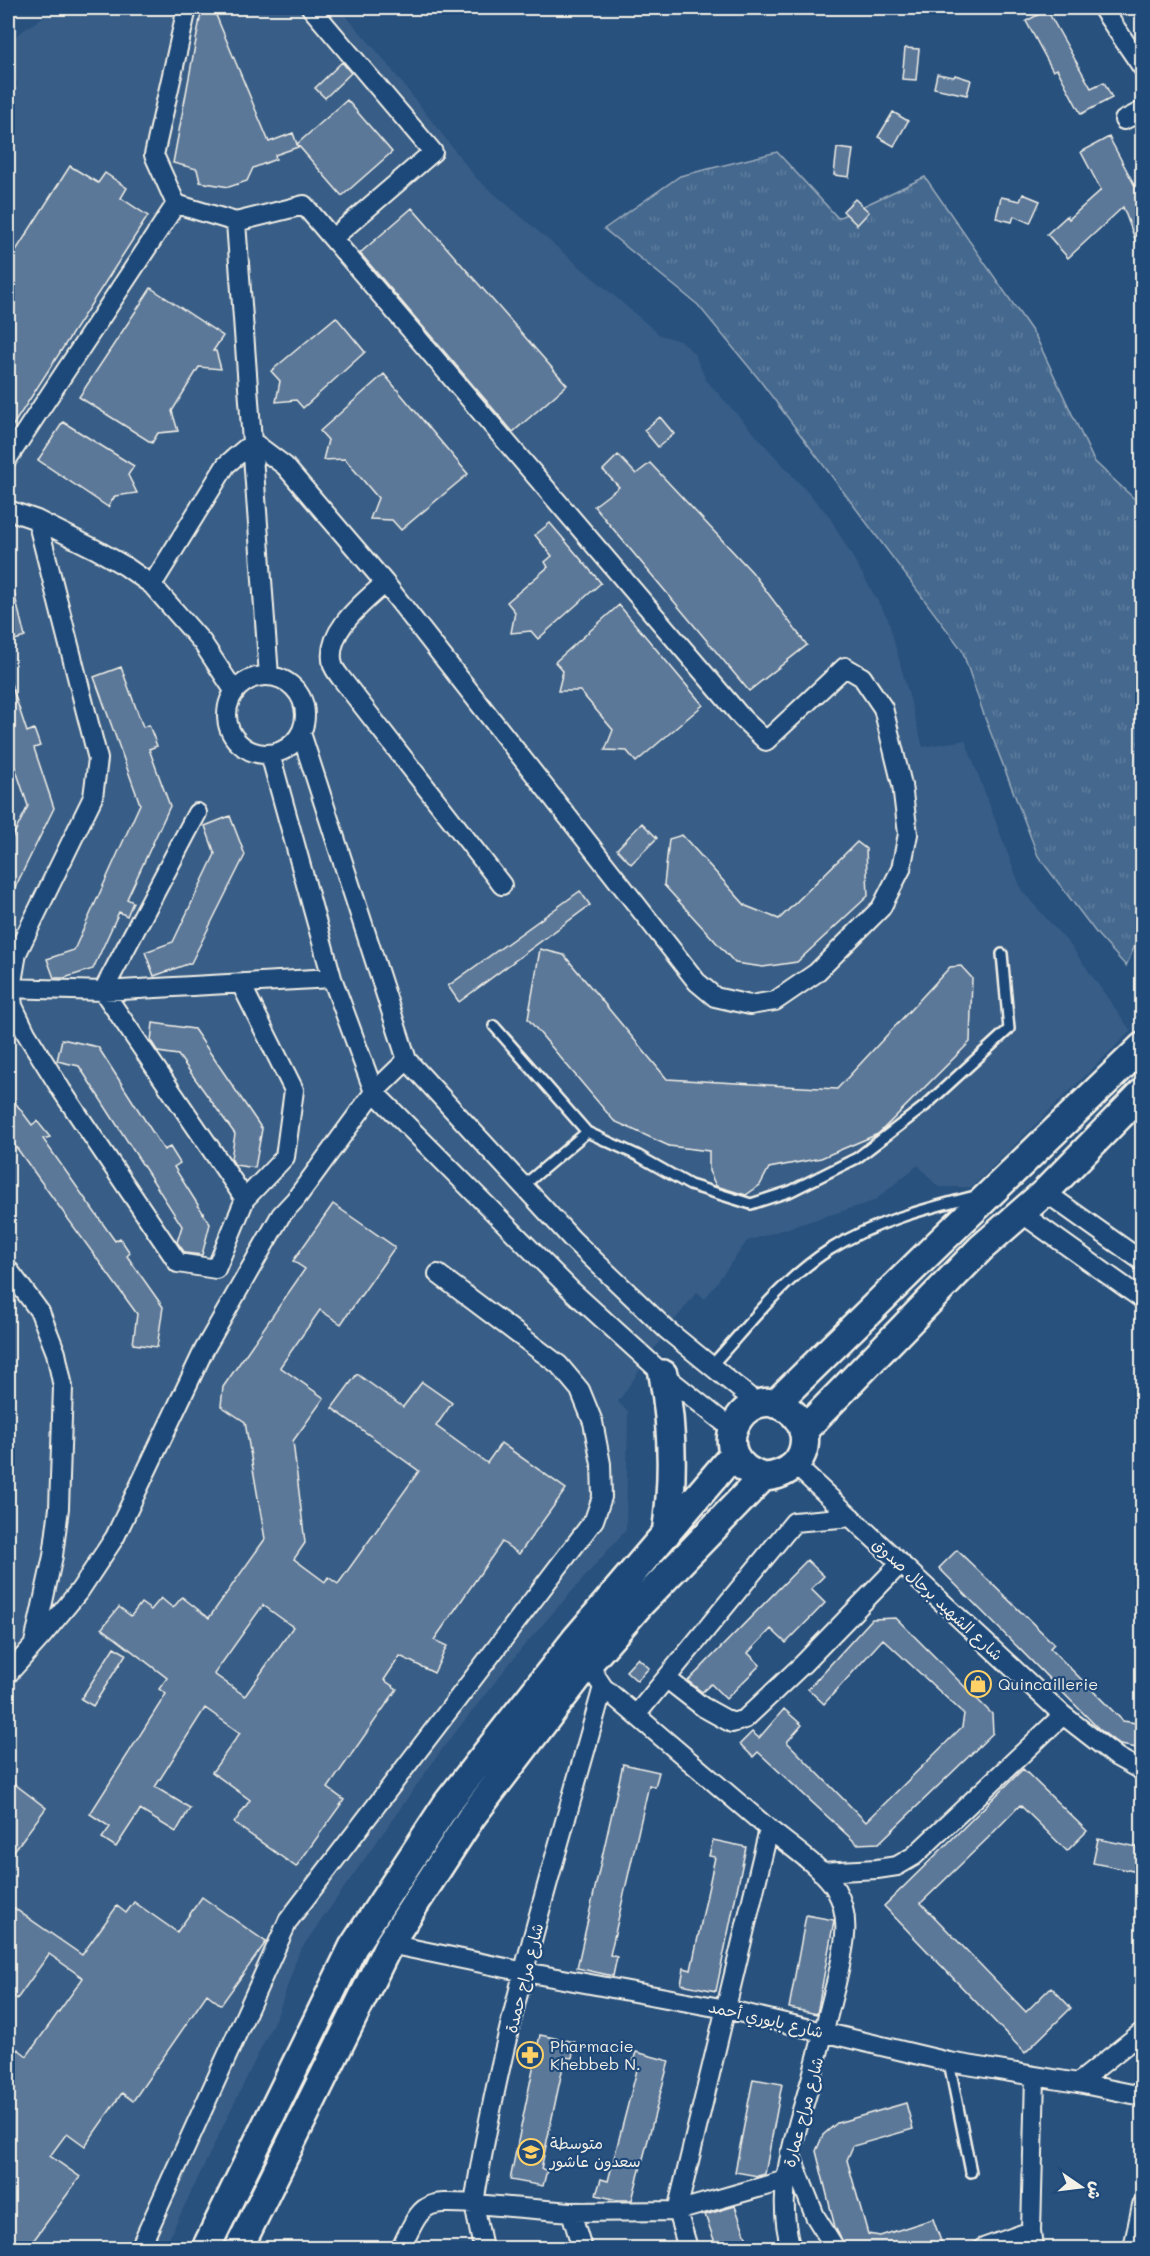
<svg xmlns="http://www.w3.org/2000/svg" width="1150" height="2256" viewBox="0 0 1150 2256" font-family="Mali,'Playpen Sans Arabic',sans-serif">
  <defs>
    <pattern id="grass-tufts" width="24" height="20" patternUnits="userSpaceOnUse" patternTransform="scale(1.5)"><rect width="24" height="20" fill="#45688e"/><path d="M3 7l-1-3M5 7V3M7 7l1-3M15 17l-1-3M17 17v-4M19 17l1-3" fill="none" stroke="#607e9e"/></pattern>
  </defs>
  <rect width="100%" height="100%" fill="#28517e"/>
  <filter id="ink" filterUnits="userSpaceOnUse"><feTurbulence type="fractalNoise" baseFrequency=".0167" numOctaves="2"/><feDisplacementMap in="SourceGraphic" scale="12" xChannelSelector="R" yChannelSelector="G"/><feConvolveMatrix kernelMatrix="1 2 1 2 8 2 1 2 1" color-interpolation-filters="sRGB"/></filter>
  <g filter="url(#ink)">
    <path fill="#375d86" d="M56,8H339L381,56L477,179L660,335L683,342L695,355L706,380L829,516L888,619L923,747L965,740L1022,891L1071,946L1131,1031L972,1187H938L918,1165L874,1201L747,1241L705,1299L697,1292L667,1330L618,1402L628,1412L626,1530L522,1648L443,1748L299,1952L279,2011L164,2248H8V101L18,84L8,66V41Z"/>
    <path fill="url(#grass-tufts)" stroke="#9cacbb" stroke-width="1.5" d="M777,152L838,218L925,177L1036,337L1094,461L1142,506V929L1126,966L1097,934L1038,856L985,718L962,650L758,378L698,305L604,229L680,176Z"/>
    <path fill="#5b7899" stroke="#f4f1e8" stroke-width="1.5" fill-rule="evenodd" d="M202,8H213L269,142L293,133L298,147L275,155L276,159L253,168L247,181L229,187L200,182L197,169L173,163Z
      M1047,10L1091,88L1104,82L1112,98L1081,114L1057,69L1053,71L1026,21Z
      M905,48L919,49L916,80L902,79Z
      M342,62L351,73L325,98L315,88Z
      M937,74L954,77L955,75L971,80L967,95L934,88Z
      M347,100L392,152L342,196L297,144Z
      M893,112L908,121L894,146L878,137Z
      M1109,137L1143,201V254L1141,255L1123,207L1068,258L1047,234L1067,216L1069,219L1101,190L1081,152Z
      M837,148L853,150L849,177L834,175Z
      M70,166L98,183L105,173L127,188L121,198L148,216L8,433V263Z
      M1023,194L1040,201L1030,223L1014,216L1012,222L996,218L1001,197L1020,201Z
      M855,199L869,212L857,225L843,211Z
      M412,208L567,385L513,432L360,253Z
      M151,288L223,336L213,351H216L221,369L199,367L172,411L178,431L158,433L152,443L79,397Z
      M336,317L365,352L303,408L296,400L276,402L280,381L271,371Z
      M384,374L468,474L401,530L392,520L370,519L378,498L345,459L323,460L328,440L320,431Z
      M660,417L674,434L658,447L644,430Z
      M63,422L134,466L128,475L137,493L115,496L108,507L38,460Z
      M618,455L636,474L650,463L752,572L807,645L749,691L594,506L619,487L603,470Z
      M550,523L601,583L538,639L531,631L511,633L515,612L507,602L548,567L545,562L552,556L535,535Z
      M13,588L25,637L8,642V589Z
      M619,605L703,705L636,762L627,751L605,750L613,730L580,691H558L563,671L555,662Z
      M121,667L143,727L149,725L157,746L149,749L170,806L127,899L133,902L127,916L119,912L93,969L64,978H54L47,959L74,950L140,804L94,677Z
      M10,681L27,732L34,729L40,746L34,748L54,808L8,902V846L28,806L8,746V682Z
      M230,816L245,855L191,963L154,976L145,952L173,942L215,854L205,826Z
      M642,823L657,838L631,864L617,849Z
      M682,835L746,906L779,919L857,842L866,849L868,896L797,962L763,967L735,963L664,885L669,839Z
      M580,891L590,905L459,1002L448,986Z
      M540,949L564,955L667,1079L837,1089L950,967L961,966L972,978L970,1042L878,1134L821,1158L769,1168L760,1185L746,1195L716,1186L709,1171V1151L669,1146L614,1121L528,1019Z
      M153,1023L194,1029L262,1129L255,1168L235,1165L231,1158L235,1134L178,1055L158,1052L151,1041Z
      M62,1039L98,1047L164,1150L170,1147L180,1163L174,1167L210,1224L202,1255L185,1253L177,1242L182,1226L79,1066L57,1061Z
      M8,1093L32,1125L37,1121L50,1137L43,1139L115,1241L120,1238L130,1253L127,1256L163,1307L157,1347L133,1344L137,1314L8,1136Z
      M333,1204L395,1247L341,1324L320,1310L280,1367L324,1398L293,1441L305,1543L294,1559L325,1582L328,1577L338,1584L419,1471L332,1408L357,1374L403,1407L422,1382L452,1403L436,1426L487,1463L501,1443L566,1489L519,1554L502,1542L434,1640L447,1646L434,1673L400,1656L384,1680L397,1689L328,1788L344,1800L296,1867L234,1823L250,1800L212,1772L240,1733L205,1708L155,1787L190,1808L176,1832L140,1810L116,1847L102,1838L110,1827L90,1814L166,1694L159,1689L167,1678L102,1628L119,1607L131,1616L141,1603L151,1610L161,1598L173,1608L182,1597L209,1618L265,1539L245,1422L221,1406L223,1387L305,1269L293,1261ZM263,1605L293,1627L245,1696L214,1674Z
      M957,1550L1054,1644L1050,1648L1123,1721L1143,1724V1749L1120,1745L1099,1729L939,1568Z
      M807,1560L824,1576L811,1589L825,1603L786,1643L771,1629L748,1653L760,1665L726,1699L711,1684L702,1692L688,1681Z
      M896,1618L992,1714L993,1733L879,1843L857,1844L758,1752L753,1757L740,1744L752,1732L759,1738L784,1709L802,1725L787,1742L866,1822L962,1727L964,1714L883,1639L824,1704L808,1689L872,1619Z
      M114,1647L126,1654L93,1706L81,1699Z
      M638,1658L649,1668L637,1681L626,1671Z
      M623,1764L659,1772L655,1787L649,1785L610,1955L617,1957L613,1976L577,1968Z
      M1023,1769L1087,1831L1067,1851L1020,1805L988,1838L921,1903L1026,2012L1051,1987L1071,2008L1025,2053L884,1906Z
      M8,1779L46,1808L8,1859Z
      M1098,1839L1143,1848V1873L1093,1863Z
      M713,1840L746,1847L716,1991L681,1984L684,1968L691,1970L715,1857L709,1856Z
      M202,1897L266,1942L221,2005L207,1994L133,2101L122,2093L85,2146L67,2133L50,2156L80,2177L28,2248H8V2064L18,2049L27,2056L83,1978L49,1954L17,1999L8,1992V1904L82,1955L117,1906L126,1913L134,1902L177,1932Z
      M806,1915L834,1920L817,2014L789,2008Z
      M540,2035L575,2042L572,2058L565,2057L541,2169L547,2170L543,2186L510,2180Z
      M636,2052L669,2061L632,2200H617L596,2195L601,2179L608,2181L637,2070L631,2068Z
      M753,2079L782,2084L765,2174L758,2176L735,2172Z
      M906,2103L913,2129L853,2146L847,2160L868,2234L880,2236L933,2219L942,2244L928,2248H846L835,2227L816,2151L823,2135L837,2123Z
      M735,2206L750,2248H717L705,2215Z"/>
    <g fill="none" stroke-linecap="round" stroke-linejoin="round">
      <defs>
        <path id="service" d="M494,1026L587,1132L523,1186
          M587,1132L637,1155L690,1185L751,1204L791,1191L857,1158L925,1106L1009,1029L1002,954
          M711,1366C747,1327 783,1279 829,1250C874,1222 924,1209 975,1196
          M949,2062L971,2172"/>
        <path id="minor" d="M311,8L433,152L333,238
          M1102,8L1142,67
          M1124,120L1142,111
          M236,222L269,676
          M8,458L176,204
          M8,510L37,520L97,550L125,566L152,585L202,642L235,692
          M37,520L98,759L93,797L17,953L11,988L13,1006L26,1033L62,1091L178,1263L216,1269L245,1199L285,1157L294,1090L241,984
          M385,583C364,602 324,632 333,665C334,669 338,674 341,678L502,885
          M152,585L226,465L253,442L285,466L385,583L697,982L715,997L750,1005L775,1001L816,973L881,908L901,869L908,834L902,785L883,708L862,677L845,667L766,741L743,719L304,205L236,222L176,204L154,155L187,8
          M227 715a39 39 0 1 1 78 0a39 39 0 1 1-78 0Z
          M301,733L407,1060L573,1240L667,1330L758,1404
          M270,754L332,978L374,1092L572,1291L663,1374L732,1429
          M197,813L103,991L245,1199
          M8,988L103,991L332,978
          M1045,1192L1142,1261
          M1021,1213L1142,1299
          M8,1269L40,1312L56,1353L63,1387L59,1508L53,1556L34,1643
          M795,1465L1063,1715L1117,1757L1142,1771
          M8,1674L42,1636L80,1590L115,1537L204,1350L281,1215L295,1200L374,1092L407,1060
          M667,1679L703,1707L732,1723L745,1719L803,1664L901,1563
          M603,1687L769,1829L677,2211L688,2248
          M636,1715L794,1522L851,1517
          M769,1829C787,1844 826,1870 836,1890C853,1920 843,1951 836,1983C828,2015 820,2047 811,2080C795,2135 774,2191 791,2248
          M821,1872L877,1869L897,1866L914,1856L1063,1715
          M389,1944L525,1972L726,2009L949,2062L1078,2083L1142,2096
          M1078,2083L1142,2032
          M790,2153L815,2216L835,2248
          M571,2212L582,2248
          M140,2248L288,1921L594,1520L602,1497L601,1464L593,1422L580,1390L559,1365L438,1274
          M401,2248C423,2202 422,2201 474,2204C501,2029 556,1857 603,1687L588,1664
          M483,2248L474,2204L571,2212L677,2211L786,2180
          M983,2248L1031,2231
          M1033,2248L1031,2231L1035,2076
          M1133,2248L1142,2205"/>
        <path id="primary" d="M663,1374C673,1428 674,1480 666,1534
          M775,1404L940,1242L1142,1047
          M803,1431L981,1248L1045,1192L1142,1093
          M206,2248L353,1947L448,1802L575,1640L733,1455
          M239,2248L389,1944L472,1816L588,1664L642,1602L763,1477C788,1476 808,1460 804,1433C802,1424 797,1416 789,1410C745,1378 699,1457 763,1477"/>
      </defs>
      <use href="#service" stroke="#f4f1e8" stroke-width="14"/>
      <use href="#minor" stroke="#f4f1e8" stroke-width="22"/>
      <use href="#primary" stroke="#f4f1e8" stroke-width="32"/>
      <use href="#service" stroke="#1f4a7a" stroke-width="9"/>
      <use href="#minor" stroke="#1f4a7a" stroke-width="18"/>
      <use href="#primary" stroke="#1f4a7a" stroke-width="27"/>
    </g>
  </g>
  <defs>
    <symbol id="shop-ring" viewBox="-11 -11 22 22"><circle r="9.5" fill="#1f4a7a" stroke="#ffd166" stroke-width="1.5"/><path d="M-5-2.5h2.3a2.7 3.5 0 0 1 5.4 0H5L5.5 6h-11ZM-1.5-2.5h3a1.5 2.3 0 0 0-3 0Z" fill="#ffd166"/></symbol>
    <symbol id="pharmacy-ring" viewBox="-11 -11 22 22"><circle r="9.5" fill="#1f4a7a" stroke="#ffd166" stroke-width="1.5"/><path d="M-2-6h4v4h4v4h-4v4h-4v-4h-4v-4h4Z" fill="#ffd166"/></symbol>
    <symbol id="school-ring" viewBox="-11 -11 22 22"><circle r="9.5" fill="#1f4a7a" stroke="#ffd166" stroke-width="1.5"/><path d="M0-5L7-2L0 1L-7-2ZM-4 1L0 2.5L4 1V4Q0 6-4 4Z" fill="#ffd166"/></symbol>
  </defs>
  <g fill-rule="evenodd">
    <use href="#shop-ring" x="963" y="1669" width="30" height="30"/>
    <use href="#pharmacy-ring" x="515" y="2040" width="30" height="30"/>
    <use href="#school-ring" x="516" y="2137" width="30" height="30"/>
  </g>
  <g text-anchor="middle" stroke-width="4.5" stroke-linejoin="round" paint-order="stroke">
    <g font-size="16" fill="#f4f1e8" stroke="#1f4a7a">
      <text transform="translate(938 1599) rotate(43)" y="6">شارع الشهيد برحال صدوق</text>
      <text transform="translate(524 1978) rotate(-76)" y="6">شارع مراح حمدة</text>
      <text transform="translate(766 2019) rotate(13)" y="6">شارع بابوري أحمد</text>
      <text transform="translate(803 2112) rotate(-75)" y="6">شارع مراح عمارة</text>
    </g>
    <g font-size="16" fill="#f4f1e8" stroke="#1f4a7a" text-anchor="start">
      <text x="998" y="1690">Quincaillerie</text>
      <text x="550" y="2052">Pharmacie<tspan x="550" dy="18">Khebbeb N.</tspan></text>
      <text x="550" y="2149">متوسطة<tspan x="550" dy="18">سعدون عاشور</tspan></text>
    </g>
  </g>
  <rect width="1150" height="2256" fill="none" stroke="#1f4a7a" stroke-width="30"/>
  <rect x="15" y="15" width="1120" height="2226" fill="none" stroke="#f4f1e8" stroke-width="2" filter="url(#ink)"/>
  <g transform="translate(1081 2187) rotate(104)" stroke="#1f4a7a" stroke-width="4.5" paint-order="stroke">
  <path d="M0-4.5L10 22L0 15L-10 22Z" fill="#f4f1e8"/>
  <text y="-9" font-size="16" font-weight="bold" text-anchor="middle" fill="#f4f1e8">ش</text>
  </g>
</svg>
